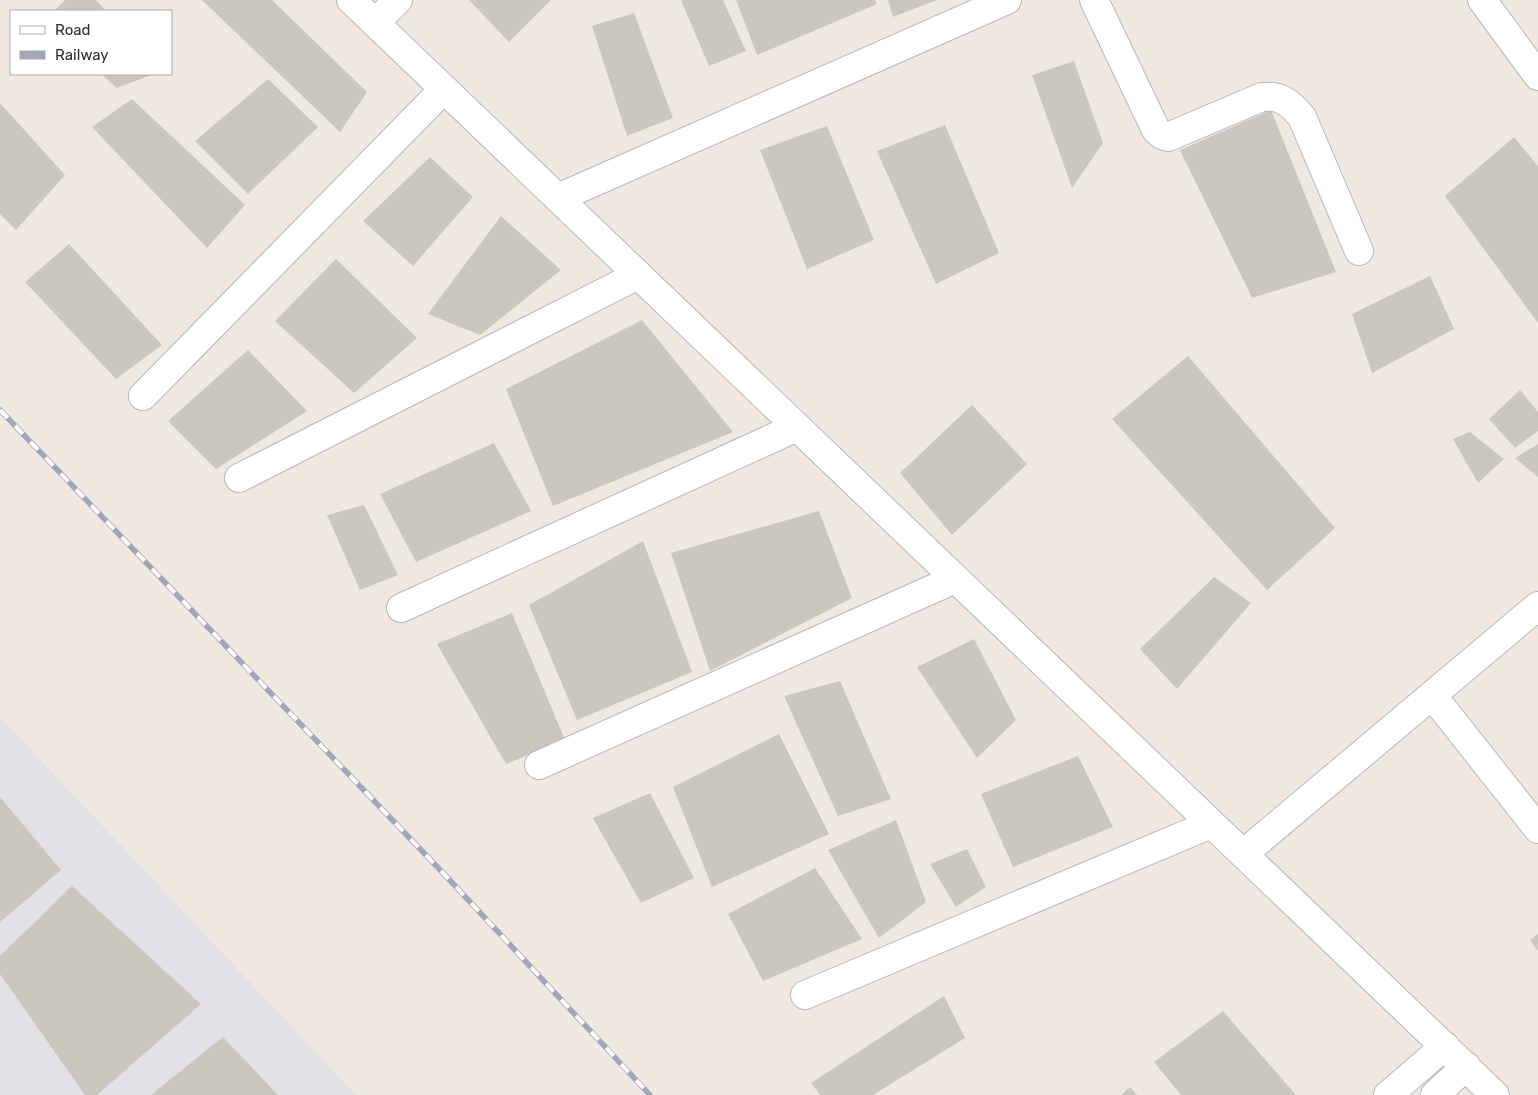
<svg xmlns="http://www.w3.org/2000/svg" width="1538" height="1095" viewBox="0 0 1538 1095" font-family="Rubik,sans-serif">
  <rect width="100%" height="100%" fill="#efe9e1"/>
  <path fill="#e3e1e8" d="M0,717L356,1095H0Z"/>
  <path fill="#cbc7bf" d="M65,0H96L106,11H54Z
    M202,0H272L367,92L340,132Z
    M469,0H551L509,42Z
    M681,0H723L746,51L709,66Z
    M736,0H875L877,4L757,55Z
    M888,0H937L893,17Z
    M634,13L673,118L627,136L592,26Z
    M1074,61L1103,143L1072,188L1032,75Z
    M101,74H154L117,88Z
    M268,79L318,127L248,194L195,141Z
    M132,99L245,205L207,248L92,127Z
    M0,103L65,175L16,230L0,214Z
    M1271,110L1336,272L1252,298L1180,150Z
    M945,125L999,253L936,284L877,151Z
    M827,126L874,240L807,269L760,150Z
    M1514,137L1538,166V323L1445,196Z
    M430,157L473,197L413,266L363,221Z
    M501,216L561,270L480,335L428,314Z
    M69,244L162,345L116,379L25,282Z
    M336,259L417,338L354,393L275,321Z
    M1430,276L1454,329L1372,373L1352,314Z
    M642,320L733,432L553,506L506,389Z
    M248,350L307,411L216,469L168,421Z
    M1188,356L1335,528L1267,590L1112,419Z
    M1520,390L1538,412V431L1515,448L1489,419Z
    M972,405L1027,464L952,535L900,473Z
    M1470,432L1504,459L1478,483L1453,439Z
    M494,443L531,511L416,562L380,494Z
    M1538,444V477L1515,458Z
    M364,505L398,575L360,590L327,515Z
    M819,511L852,598L710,671L671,553Z
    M643,541L692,672L577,720L529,605Z
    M1214,577L1251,603L1177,689L1140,649Z
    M512,613L565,740L506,764L437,644Z
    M974,639L1016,720L977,758L917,667Z
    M840,681L891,799L838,816L784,696Z
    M779,734L829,834L712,887L673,787Z
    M1078,756L1113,827L1013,867L981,794Z
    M650,793L694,878L641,903L593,818Z
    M0,797L61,870L0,922Z
    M896,820L926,902L879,938L828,850Z
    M967,849L986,887L956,907L930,864Z
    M815,868L862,939L763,981L728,914Z
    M72,886L201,1004L97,1095H85L0,974V956Z
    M1538,934V951L1530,940Z
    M944,996L965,1038L873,1095H820L811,1083Z
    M1223,1011L1296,1095H1181L1154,1062Z
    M223,1037L278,1095H151Z
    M1130,1087L1137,1095H1121Z"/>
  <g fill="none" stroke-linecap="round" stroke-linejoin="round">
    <defs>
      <path id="minor" d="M351,0L1495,1095
        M1094,0L1156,130L1162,135L1168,137L1262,97C1281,95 1290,103 1302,117L1359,251
        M1482,0L1538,76
        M375,23L398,0
        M558,198L1007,0
        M143,396L444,89
        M239,478L638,275
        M401,608L797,427
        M1432,695L1538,829
        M539,765L955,579
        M1243,854L1538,606
        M805,995L1211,824
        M1388,1095L1445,1046
        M1435,1095L1466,1066"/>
    </defs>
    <use href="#minor" stroke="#b4b7c1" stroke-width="30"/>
    <use href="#minor" stroke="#fff" stroke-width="28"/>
    <defs>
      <path id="rail" d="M0,410L445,875L650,1095"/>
    </defs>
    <use href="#rail" stroke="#a3a6b8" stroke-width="5.5"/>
    <use href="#rail" stroke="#fff" stroke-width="4" stroke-dasharray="11" stroke-linecap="butt"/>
  </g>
  <rect x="10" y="10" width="162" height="65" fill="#ffffff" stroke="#ababab"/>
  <rect x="20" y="26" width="25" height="8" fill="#ffffff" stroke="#ababab"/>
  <text x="55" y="35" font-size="15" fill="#2e2e2e">Road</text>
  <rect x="20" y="51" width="25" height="8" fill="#a3a6b8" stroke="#ababab"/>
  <text x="55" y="60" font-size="15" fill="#2e2e2e">Railway</text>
</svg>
